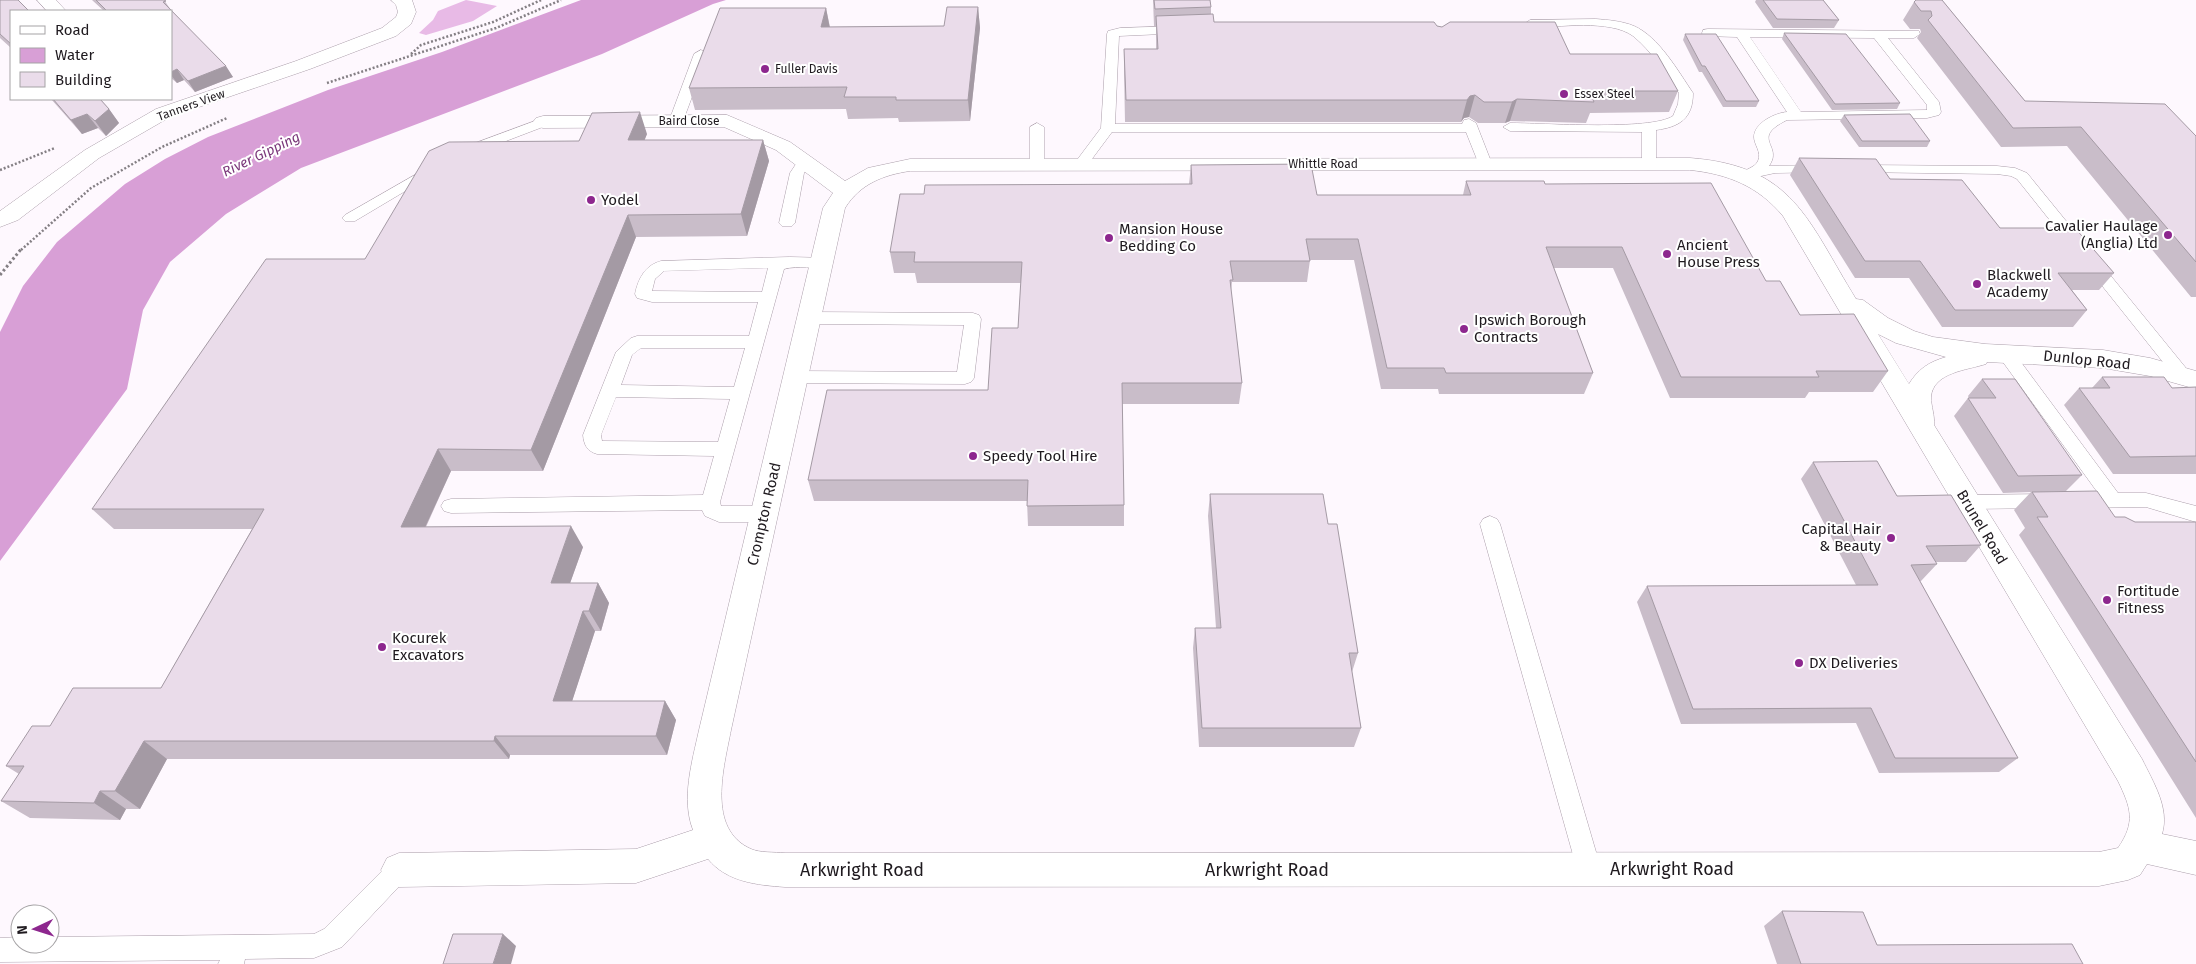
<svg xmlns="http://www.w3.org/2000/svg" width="2196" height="964" viewBox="0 0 2196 964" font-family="'Fira Sans',sans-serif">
  <rect width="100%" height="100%" fill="#fef8fe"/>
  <path fill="#e8bae6" d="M466,0L497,6L473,21L426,35L419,33L433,20L438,11Z"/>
  <path fill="#d89fd6" d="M581,0H726L713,4L602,54L301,168L226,214L170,262L143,310L127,389L0,561V332L23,286L57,242L125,184L165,159L208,137L328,90L442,52Z"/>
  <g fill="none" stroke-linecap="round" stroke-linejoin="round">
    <defs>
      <path id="service" d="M1596,19C1608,20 1622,21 1634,26C1659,37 1678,71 1693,93C1693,119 1679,127 1656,130V164L1654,167H1644L1642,164V132L1510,131L1503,127L1510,123C1541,123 1651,131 1673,116L1678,104L1679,93C1665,74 1652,51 1633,36C1610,19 1558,27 1530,28L1524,24L1530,20Z
        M1179,26L1185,30L1184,33L1119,36L1115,124H1462L1464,120L1469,119L1476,123L1492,164L1490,167H1480L1466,132H1112L1086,167H1076L1074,164L1101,128L1107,34L1108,31L1120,28Z
        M1708,29L1919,31L1920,34L1914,38H1888L1939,102L1941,112L1939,115L1927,118L1787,120C1749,139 1784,145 1769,166L1818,165L1823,166L1825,169L1823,172L1775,173L1747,179L1742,178L1740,175C1744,169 1755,168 1758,161C1762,152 1754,145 1754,137C1754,123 1775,113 1787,112L1737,37L1703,36L1702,33L1703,30ZM1750,37L1874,38L1927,105V110L1801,112Z
        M701,50L708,54L683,121L676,125L671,124L669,121L694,54Z
        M543,118L548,119L550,122L548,125L472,154L467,155L460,151L462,148Z
        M1037,123L1044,127V165L1042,168H1032L1030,165V127Z
        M805,157L810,158L812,161L804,173L795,223L792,226H782L779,223L790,173L800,158Z
        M434,164L439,165L441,168L439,171L355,221H345L342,218L345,215Z
        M1858,165L1997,166L2015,168L2027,173L2190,373L2193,377L2190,381L2184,383L2178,381L2017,179L2011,176L1997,174L1853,172L1851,169L1853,166Z
        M790,257L829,258L831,262L829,266C814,270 799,265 784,269L720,502L721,506H764L771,509L774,514L771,519L764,522H719L705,516L702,510L451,513L444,511L441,506L444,501L451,499L703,495L714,456L597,454C587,451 584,445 583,435L616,352L631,338L637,336H749L758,302H652L637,298L635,294C638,279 645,265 661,261ZM768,268L762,292L652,291L655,279L664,271ZM641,348H745L734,387L621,385L632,355ZM616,397L730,399L718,442L602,441L601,435Z
        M809,312L973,313L979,315L981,319L974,378L971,382L965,384L796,383L790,381L787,377L790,373L796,371L957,372L964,325L809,324L803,322L801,318L803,314Z
        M2006,348L2012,350L2118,493H2146L2196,506V522L2146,507L2078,508L2071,506L2068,501L2071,496L2098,493L2000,358L1997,354L2000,350Z
        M2048,494L2055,496L2058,501L2055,506L2048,508L1967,509L1960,507L1957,502L1960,497L1967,495Z
        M1490,516L1497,519L1500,524L1601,869L1597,877L1589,881L1581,877L1577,869L1480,524L1483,519Z
        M399,858L407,862L411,870L407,878L342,947L314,958L245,959L244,964H218L220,960L0,962V938L20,937V944H50V937L314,934L324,929L391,862Z"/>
      <path id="minor" d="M37,0H56L66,11H47Z
        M391,0H412L416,12L411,24L396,36L310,69L170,117L99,158L18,220L0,227V211L85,150L156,109L296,61L382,28L396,17L398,12L396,5Z
        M727,115L790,142L845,181L868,168L910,159L1690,158C1794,166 1807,220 1856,299L1863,300L1888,318L1914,331L1933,337L1985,344L2103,350L2150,358L2196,371V389L2150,376L2103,368L1987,362L1986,364C1968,370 1933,372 1931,397C1931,406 1935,416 1934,425L2142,759C2153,782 2170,808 2162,834L2196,841V875L2147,864L2140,875L2128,880L2099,886L785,887C757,885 727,882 708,859L636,883L399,887L387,882L381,870L387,858L399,853L636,849L693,830C681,799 692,762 699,730L823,208L833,193L776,150L724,127L543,128L536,126L533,122L536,118L543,116ZM1690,170C1728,174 1758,186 1783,216L2118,781C2131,808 2136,822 2118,848L2099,852L785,853C774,852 760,853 751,849C706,829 724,767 731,730L845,208C860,184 883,175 910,171ZM1878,334L1896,343L1946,357C1929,362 1918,369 1909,384Z"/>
    </defs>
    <use href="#service" stroke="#ac9fab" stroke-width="1"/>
    <use href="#minor" stroke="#ac9fab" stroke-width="1"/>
    <path stroke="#847f84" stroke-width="2.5" stroke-dasharray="2 2" stroke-linecap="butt" d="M411,54L421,45L493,22L541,0
      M327,83L496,28L561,0
      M0,170L55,148
      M21,250L91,188L162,147L227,118"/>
    <path stroke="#847f84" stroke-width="3" stroke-dasharray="2.5 2.5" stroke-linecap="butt" d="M0,275L22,248"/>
    <use href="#service" fill="#fff" fill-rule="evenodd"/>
    <use href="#minor" fill="#fff" fill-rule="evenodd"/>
  </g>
  <path fill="#c9bdc9" d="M0,0L11,11V48L0,38Z
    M92,0H164L171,10L233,77L195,92L184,80L177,83L171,78V11H104Z
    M1153,0H1210L1211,7V14L1214,22L1437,26L1570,54L1678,91L1669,112L1590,113L1586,123L1510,121L1505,123H1478L1469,117L1464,118L1461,122H1125L1124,71V49H1156V26H1154Z
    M1756,0H1823L1839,20L1834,28H1773L1755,2Z
    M1942,0L2025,101L2196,136V297H2191L2067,146L2001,147L1917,38L1921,32L1920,29H1910L1903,20L1914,2Z
    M978,7L980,28L970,121L899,122L898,118L848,119L846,109L695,110L689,88L826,8L830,27L944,26Z
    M1784,33L1900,103L1897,109L1832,110L1782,39Z
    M1685,34L1759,101L1756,107H1723L1702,72H1699L1683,40Z
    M51,99H100L109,109L119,123L106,136L98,128L82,134Z
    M1844,115L1930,141L1927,147H1859L1840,121Z
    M647,134L644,140H763L769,161L747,236L636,237L543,471H451L426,527L583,547L570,583H598L609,603L601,631H595L572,701H665L676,720L667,755H510L509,759H167L140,809H126L120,820L30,818L1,801L19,774L6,766L50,726L161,688L252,529H114L92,509L365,259L579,141Z
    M1799,158L1890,179L2000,228L2114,273L2099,290H2072L2087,310L2073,327H1942L1909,278H1855L1790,175Z
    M1191,165L1317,195H1463L1466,181L1545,184L1766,281L1800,315L1888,371L1873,392H1809L1805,398H1670L1613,268H1554L1593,373L1584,394H1439L1438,389H1381L1354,260H1310L1307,282H1232L1231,291L1242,383L1239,404H1122L1124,505V526H1028L1027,501H814L808,480L988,390L1018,328L1021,283H917L915,273H894L890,252L924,194L1189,184Z
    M2102,377L2172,388L2196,387V474H2113L2064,405L2079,388H2092Z
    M1982,379L2082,475L2066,491L2115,517L2135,522H2196V818L2019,535L2025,528L2014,510L2031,492L2003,493L1954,416L1968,398H1969L1968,396Z
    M1813,462L1897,496L1981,545L1966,562H1935L1937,564L1921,581H1920L2018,758L1999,772L1879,773L1856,723L1681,724L1637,602L1647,586L1856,585L1801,479Z
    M1210,494L1328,524L1358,653L1352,672L1361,728L1354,747H1199L1193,648L1195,628H1216L1208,516Z
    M1782,911L1877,945L2083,964H1777L1764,926Z"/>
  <path fill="#a49aa4" d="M978,7L980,28L970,121L968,100Z
    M826,8L830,29L821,27Z
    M226,66L233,77L195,92L188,81Z
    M177,69L184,80L177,83L171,75V72Z
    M1475,95L1469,117L1464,118L1461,122L1467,100L1470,96Z
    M1517,99L1510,121L1505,123L1512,102Z
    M109,109L119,123L106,136L95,121Z
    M640,112L647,134L636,162L628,140Z
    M87,114L98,128L82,134L71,120Z
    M763,140L769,161L747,236L741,214Z
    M628,215L636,237L543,471L531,450Z
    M438,449L451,471L416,547L401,527Z
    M571,526L583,547L563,603L551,583Z
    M598,583L609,603L601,631L589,611Z
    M583,611L595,631L566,720L553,701Z
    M665,701L676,720L667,755L656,736Z
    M495,736L510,755L509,759L494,741Z
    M144,741L167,759L140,809L115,791Z
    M100,791L126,809L120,820L94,803Z
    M503,934L516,946L511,964H493Z"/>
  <path fill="#eadcea" stroke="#a49aa4" d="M0,0H18L29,11H11V44L0,34Z
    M96,0H164L166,1L163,2L226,66L188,81L177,69L171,72V11H107Z
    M1154,0H1210L1211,7L1155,9Z
    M1763,0H1823L1839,20L1777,19Z
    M1916,0H1942L2025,101L2165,104L2196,136V262L2081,127L2013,128L1928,20L1932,16L1931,11H1921L1914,2Z
    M947,7H978L968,100H896V97H844L847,87L689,88L720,8H826L821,27L944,26Z
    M1213,14L1214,22H1434L1437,26L1442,27L1450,22H1555L1570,54H1657L1678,91H1589L1594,102L1517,99L1512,102H1484L1475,95L1470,96L1467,100H1126L1124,49H1158L1156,16Z
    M1784,33L1846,34L1900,103L1835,104Z
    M1685,34H1716L1759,101H1726L1705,66H1702Z
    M53,99H100L109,109L95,121L87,114L71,120Z
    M640,112L628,140H763L741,214L628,215L531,450L438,449L401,527L571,526L551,583H598L589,611H583L553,701H665L656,736H495L494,741H144L115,791H100L94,803L1,801L24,766H6L32,726H50L73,688H161L264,509H92L266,259H365L429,151L449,142L579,141L592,113Z
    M1910,114L1930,141H1862L1844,115Z
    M1799,158L1876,159L1890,179L1962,180L2000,228H2075L2114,273H2058L2087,310H1955L1920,261H1865Z
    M1311,164L1317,195H1471L1466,181H1544L1545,184L1711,183L1766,281H1780L1800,315L1854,314L1888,371H1816L1819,377H1681L1622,247H1546L1593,373H1446L1444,368H1387L1358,239H1306L1310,261H1230L1233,280H1230L1242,383H1122L1124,505L1027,506L1028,480H808L827,390H988L992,328H1018L1022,262H914L915,252H890L900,194H924L925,185L1192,184L1191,165Z
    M2102,377H2164L2172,388L2196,387V456L2130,457L2079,388H2110Z
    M1982,379H2015L2082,475L2018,476L1968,398H1996Z
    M1877,461L1897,496L1951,495L1981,545L1926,546L1937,564L1911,565L2018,758H1895L1871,708L1693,709L1647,586L1878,585L1813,462Z
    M2097,491L2115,517H2125L2135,522H2196V762L2037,517H2048L2032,492Z
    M1210,494H1323L1328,524H1337L1358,653H1349L1361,728H1202L1195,628H1221Z
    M1782,911L1863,912L1877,945L2072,944L2083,964H1801Z
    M453,934H503L493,964H443Z"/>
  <g fill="#8d278e" stroke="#fff" stroke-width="2">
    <circle cx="765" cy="69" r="5"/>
    <circle cx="1564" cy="94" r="5"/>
    <circle cx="591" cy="200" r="5"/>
    <circle cx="2168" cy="235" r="5"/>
    <circle cx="1109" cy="238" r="5"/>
    <circle cx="1667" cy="254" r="5"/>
    <circle cx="1977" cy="284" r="5"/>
    <circle cx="1464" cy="329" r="5"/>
    <circle cx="973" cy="456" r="5"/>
    <circle cx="1891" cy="538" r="5"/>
    <circle cx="2107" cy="600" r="5"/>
    <circle cx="382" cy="647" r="5"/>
    <circle cx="1799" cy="663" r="5"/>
  </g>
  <g text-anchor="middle" stroke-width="4" stroke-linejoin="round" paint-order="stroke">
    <g font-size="12" fill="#1f1a1f" stroke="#fff" text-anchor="start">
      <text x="775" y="73">Fuller Davis</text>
      <text x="1574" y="98">Essex Steel</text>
    </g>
    <g font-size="12" fill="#1f1a1f" stroke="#fff">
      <text transform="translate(191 105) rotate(-20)" y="4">Tanners View</text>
      <text x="689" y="125">Baird Close</text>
      <text x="1323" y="168">Whittle Road</text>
    </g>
    <g font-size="14" font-style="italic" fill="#7a377a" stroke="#fff">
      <text transform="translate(261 154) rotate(-26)" y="5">River Gipping</text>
    </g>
    <g font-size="15" fill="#1f1a1f" stroke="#fff" text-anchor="start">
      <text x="601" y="205">Yodel</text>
      <text x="2158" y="231" text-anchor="end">Cavalier Haulage<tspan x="2158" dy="17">(Anglia) Ltd</tspan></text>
      <text x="1119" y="234">Mansion House<tspan x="1119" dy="17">Bedding Co</tspan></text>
      <text x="1677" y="250">Ancient<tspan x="1677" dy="17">House Press</tspan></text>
      <text x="1987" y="280">Blackwell<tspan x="1987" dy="17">Academy</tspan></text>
      <text x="1474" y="325">Ipswich Borough<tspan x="1474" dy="17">Contracts</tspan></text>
      <text x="983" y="461">Speedy Tool Hire</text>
      <text x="1881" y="534" text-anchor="end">Capital Hair<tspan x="1881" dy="17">&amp; Beauty</tspan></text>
      <text x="2117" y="596">Fortitude<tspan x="2117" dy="17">Fitness</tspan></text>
      <text x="392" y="643">Kocurek<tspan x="392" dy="17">Excavators</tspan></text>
      <text x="1809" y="668">DX Deliveries</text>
    </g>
    <g font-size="15" fill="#1f1a1f" stroke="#fff">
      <text transform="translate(2087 360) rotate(6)" y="5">Dunlop Road</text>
      <text transform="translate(764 514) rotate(-77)" y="5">Crompton Road</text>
      <text transform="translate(1982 527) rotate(59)" y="5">Brunel Road</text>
    </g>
    <g font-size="18" fill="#1f1a1f" stroke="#fff">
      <text x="1672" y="875">Arkwright Road</text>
      <text x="862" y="876">Arkwright Road</text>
      <text x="1267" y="876">Arkwright Road</text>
    </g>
  </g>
  <rect x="10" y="10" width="162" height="90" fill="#ffffff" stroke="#a5a3a5"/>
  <rect x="20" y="26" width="25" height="8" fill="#ffffff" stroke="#a5a3a5"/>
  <text x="55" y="35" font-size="15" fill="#1f1a1f">Road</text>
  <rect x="20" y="48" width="25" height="15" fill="#d89fd6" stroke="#a5a3a5"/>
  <text x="55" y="60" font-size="15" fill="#1f1a1f">Water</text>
  <rect x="20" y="72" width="25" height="15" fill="#eadcea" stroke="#a5a3a5"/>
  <text x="55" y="85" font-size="15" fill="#1f1a1f">Building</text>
  <g transform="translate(35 929) rotate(266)"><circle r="24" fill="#ffffff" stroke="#a5a3a5"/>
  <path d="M0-4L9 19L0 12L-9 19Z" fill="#8d278e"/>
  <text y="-8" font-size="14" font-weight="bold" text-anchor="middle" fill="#1f1a1f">N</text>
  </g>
</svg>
